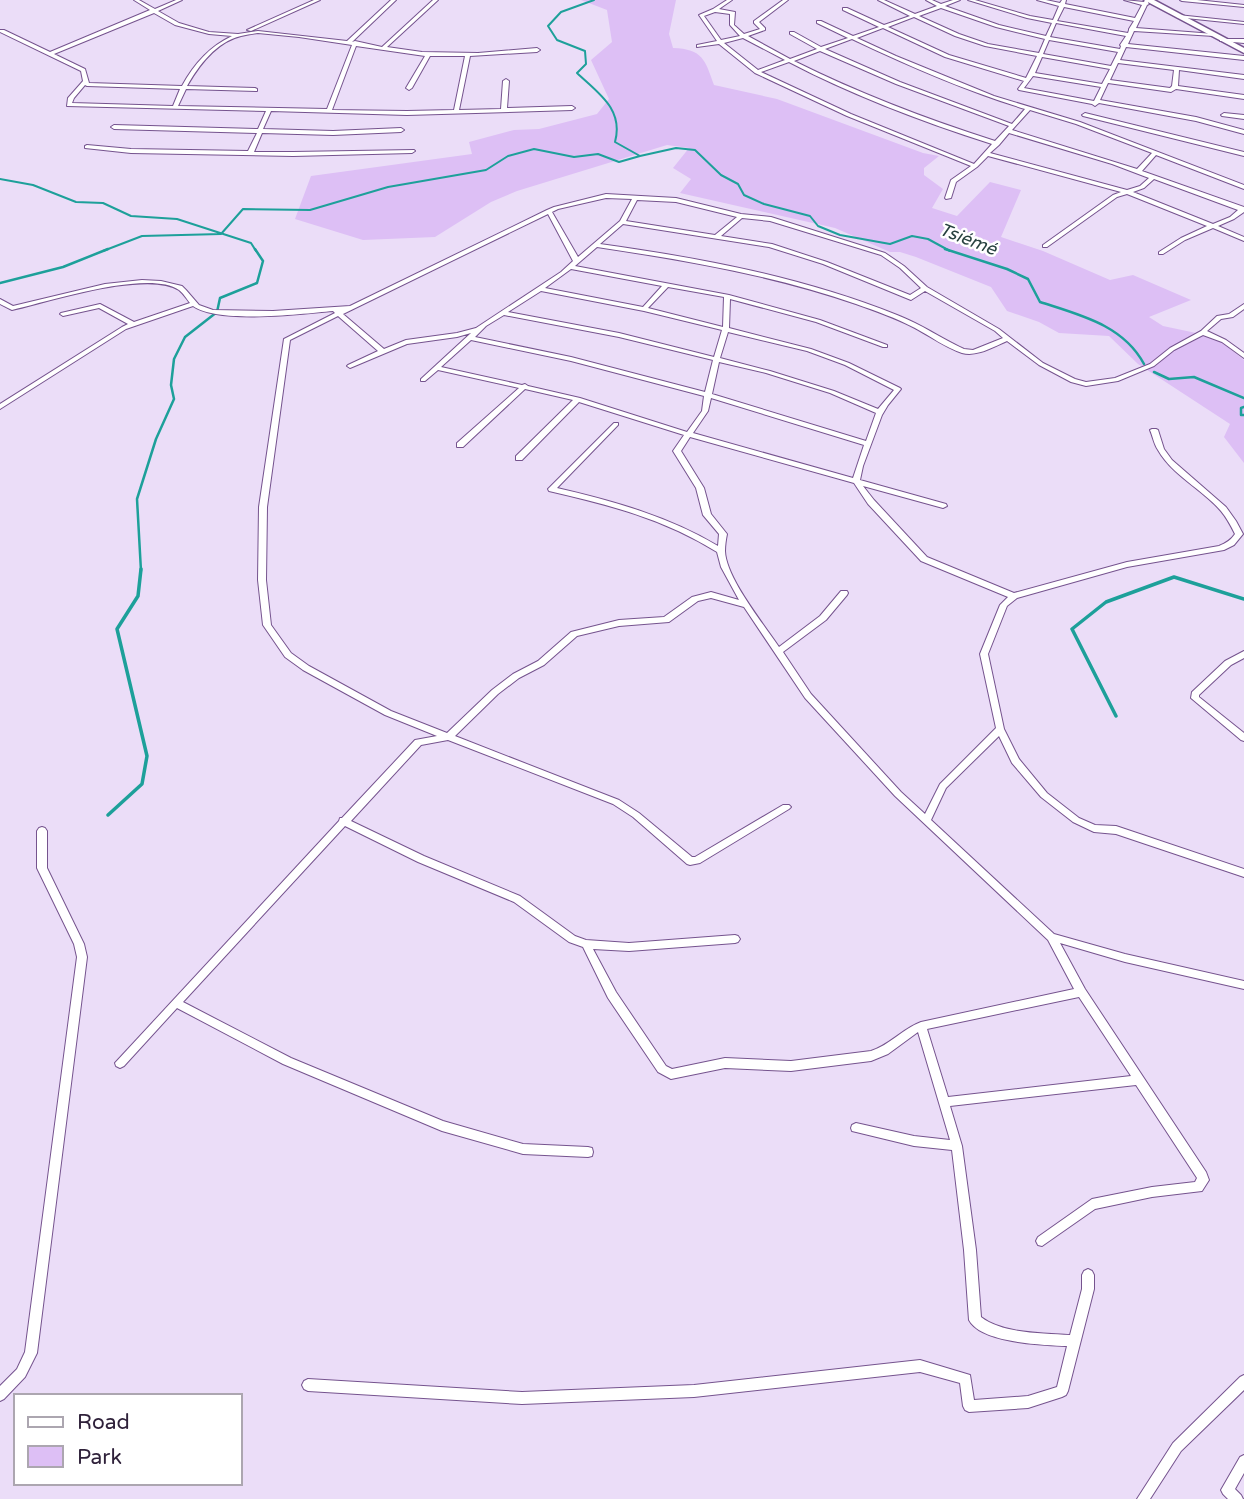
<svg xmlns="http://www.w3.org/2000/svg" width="1244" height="1499" viewBox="0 0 1244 1499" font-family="'Varela Round',sans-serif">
  <rect width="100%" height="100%" fill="#ebddf8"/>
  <path fill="#ddbff5" d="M581,0H676L669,34L673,48C703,49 705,60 714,85L777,99L923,153L939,156L924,168V175L943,189L932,208L957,216L990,182L1021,190L1001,237L1043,251L1110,280L1133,275L1191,300L1149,317L1163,326L1215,337L1244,360V463L1224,437L1230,424L1138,364L1109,336L1059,333L1039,322L1007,311L991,287L916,257L900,252H890L835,228L680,193L691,179L673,168L689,148L667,145L517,191L491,202L435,237L363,240L295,219L311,176L472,154L469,142L514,130L539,129L597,114L609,99L591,60L612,42L607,10Z"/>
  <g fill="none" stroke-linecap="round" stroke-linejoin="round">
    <path stroke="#1da09a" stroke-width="2" d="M594,0L561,12L548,26L557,40L585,51L586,64L577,73C598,93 624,109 615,142L640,156L676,148L695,150L721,175L738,184L744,195L764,204L810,216L818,226L840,235L890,244L912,236L928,239L950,251
      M0,179L33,185L76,202L103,203L131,216L177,219L251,243L256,251
      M103,251L142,236L221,234L243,209L310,210L388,187L486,170L508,156L534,149L574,157L598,154L619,162L640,156"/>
    <path stroke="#1da09a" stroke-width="2.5" d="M945,249L1007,269L1028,279L1040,302C1080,315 1123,325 1144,364
      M0,283L63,267L108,249
      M1154,372L1169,379L1194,377L1244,398
      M1244,407L1241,408V415H1244
      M141,571L137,499L156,439L174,399L171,385L174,359L185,337L217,312L220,298L257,283L263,261L255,249"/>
    <path stroke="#1da09a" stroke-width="3.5" d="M1116,716L1072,629L1106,602L1174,577L1244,599
      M108,815L142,784L147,756L117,629L138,596L141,569"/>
    <defs>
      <path id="street" d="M134,0H139L155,9L176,0H182L158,11L179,23L209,32L238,34L258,31L347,41L391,0H396L352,42L355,41L382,47L433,0H438L387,47L422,52L478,53L537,48L540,50L537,52L470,56L459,110L501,109L503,81L506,79L509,81L507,108L572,106L575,108L572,110L407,115L271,111L263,129L333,131L401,128L404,130L401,132L333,135L262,133L254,152H293L414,150L415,151L412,153L293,156L131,153L85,148V146L87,145L131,149L248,151L257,133L114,129L111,127L114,125L258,129L266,111L67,106L68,98L83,81L81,71L0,32V30H4L50,52L150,10ZM154,13L175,25L209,34L232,36C209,47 194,64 182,86L89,83L85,69L54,54ZM258,33L299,37L352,45L327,109L178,106L186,89L257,91V89L255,88L187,86C199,65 216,42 241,36C246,35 252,34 258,33ZM356,46L425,56L406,88L409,90L412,88L430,56H465L454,110L407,111L332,110ZM85,85L87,86L180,89L173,106L72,103L74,98Z
        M314,0H320L251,31L247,30Z
        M727,0H732L719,9L735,12L734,25L744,34L760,29L754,23V21L783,0H788L759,22L765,28V30L748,36L790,59L817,49L790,34V32H794L821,47L848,38L817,23V21H821L853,36L879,27L843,10V8H847L884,25L910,16L878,0H884L915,14L937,6L926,0H932L941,4L953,0H960L945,6L999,25L1046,36L1052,23L1027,18L968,0H975L1030,16L1053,20L1059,6L1037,0H1046L1060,3L1062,0H1066L1065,4L1135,18L1142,5L1124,0L1144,2L1145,0H1149L1148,3L1149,4L1147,5L1136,28L1214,34L1216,35L1214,36L1134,31L1128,44L1244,56V60L1126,47L1120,60L1244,75V79L1179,70L1178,86L1244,95V99L1176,89L1171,92L1108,83L1100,100L1196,117L1244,130V134L1196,121L1099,103L1095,106L1092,104L1019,90L1018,89L1024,81L945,57L883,28L857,38L896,56L994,96L1080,122L1244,185V189L1156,155L1142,171L1244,207V212L1234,219L1218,226L1244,237V241L1213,228L1185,240L1163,254H1159V252L1181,238L1207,226L1127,194L1117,197L1047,247H1043V245L1113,195L1121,192L988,156L977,167L956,182L951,198L946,199L945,198L951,180L971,166L847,116L755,73L719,44L697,47V45L717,41L699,15L713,9ZM1064,7L1134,21L1129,29V30L1128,33L1057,21ZM941,8L996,27L1045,39L1039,53L988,44L959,34L919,16ZM715,12L730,14V25L740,36L721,40L704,16ZM914,17L955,36L985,46L1037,56L1026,78L949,55L888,27ZM1056,23L1126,36L1120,45L1121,46L1120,49L1050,37ZM743,38L785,60L758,70L724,43ZM852,39C909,66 966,91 1025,109L1012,124L900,82L825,49ZM1049,40L1118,52L1111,66L1043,54ZM820,51L896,84L1009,126L995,141C926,119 858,93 794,61ZM1042,57L1110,69L1102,84L1035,73ZM789,62C854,96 923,122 992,144L974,164L851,114L761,72ZM1118,63L1174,70L1172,86L1170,88L1110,80ZM1033,76L1101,87L1094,101L1024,88ZM1030,110L1076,124L1152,153L1137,169L1012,130ZM1009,133L1112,164L1149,178L1140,186L1127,190L990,153L999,145ZM1154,179L1238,210L1230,217L1213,224L1133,192L1144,188Z
        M1180,0H1197L1244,5V7L1182,1Z
        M1178,15L1244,22V24L1176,17V16Z
        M1220,39H1244V43L1222,41H1220Z
        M1085,113L1244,152V156L1083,116L1082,115Z
        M1224,113L1244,115V119L1222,116L1221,115Z
        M606,194L676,198L741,214L771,217L885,253L904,266L927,287L999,329L1043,363L1075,379L1086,382L1115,378L1150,364L1170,348L1201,331L1217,316L1229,314L1244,304V309L1233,317L1221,319L1207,331L1226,340L1244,353V358L1222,342L1203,335L1174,350L1154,366L1118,381L1086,386L1071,382L1039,365L1007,341C993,347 977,357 962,353C946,348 930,336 915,328C896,318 876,311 856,304C772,275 684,260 597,247L575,266L729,295L820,320L887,345V347H883L816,322L730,299L729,328L811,349L849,363L900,388L901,389L888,405L882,415L863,466L860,480L946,504L947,506L943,508L863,486L874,500L927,557L1014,593L1127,562L1219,546C1226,543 1231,540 1235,534C1231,526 1227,518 1221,511C1202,489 1173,476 1158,450C1154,444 1153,437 1150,430L1152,429H1156L1158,430L1164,449L1172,460L1226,507L1236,521L1243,534L1234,545L1224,550L1127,567L1017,598L1007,606L988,654L1004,729L1019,759L1047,793L1079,818L1095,825L1116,826L1244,869V877L1116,834L1094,832L1073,822L1041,797L1012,763L999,736L946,788L931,820L1054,934L1125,954L1244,981V989L1125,962L1060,943L1085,989L1206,1172L1209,1180L1202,1191L1152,1197L1095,1209L1042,1246L1038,1245L1036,1241L1038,1237L1092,1199L1152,1187L1195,1182L1197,1178L1136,1085L950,1106L962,1146L976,1250L981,1317C1003,1334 1043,1333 1070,1335L1082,1289V1275L1084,1271L1088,1269L1092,1271L1094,1275V1289L1068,1391L1066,1395L1062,1397L1028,1408L969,1412L965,1410L963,1406L960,1383L920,1372L694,1397L522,1404L308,1391L304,1389L302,1385L304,1381L308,1379L522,1392L694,1385L920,1360L970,1375L974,1400L1028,1396L1057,1387L1067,1346C1043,1345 981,1343 969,1320L964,1250L952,1150L914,1146L852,1131L851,1128L852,1125L856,1123L914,1136L950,1140L918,1032L888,1054L871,1061L791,1071L725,1068L671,1079L658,1072L608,998L583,947L569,942L514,902L418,862L345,826L183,1002L291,1058L443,1121L523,1144L588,1147L592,1148L593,1152L592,1156L588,1157L523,1154L442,1131L283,1064L177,1008L124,1066L120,1068L116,1066L115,1063L339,821L340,818H342L415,740L437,736L385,715L303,670L285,657L263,625L258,580L259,507L284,339L335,313L333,311C301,314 218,324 193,306L126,329L0,409V404L122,327L128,324L99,308L63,316L60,314L61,313L100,304L134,322L190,303C186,298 184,294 179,290C148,269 48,302 12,310L0,304V299L13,306L105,284L142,280L161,281L182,286L186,290L199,305L213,310L273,311L350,306L547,210L554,207ZM606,198L632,199L620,221L578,257L552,212L558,209ZM637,200L676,202L737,217L715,235L626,221ZM548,214L573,261L561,272L476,328L457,333L406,340L384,349L343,314ZM742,218L770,221L881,255L900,268L921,288L910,295L827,262L772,244L721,236ZM623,224L769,247L823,264L911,300L925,291L995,331L1003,338L973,350L964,349C942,339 921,324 897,315C802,277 701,258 600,244ZM571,269L662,286L643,307L545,288ZM668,287L724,297L723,327L648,308ZM541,291L644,311L722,330L714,357L619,333L508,312ZM504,315L619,337L713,360L705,392L571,357L475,337L486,326ZM338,316L378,351L348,365L347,366L350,368L407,344L457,337L471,333L421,379V381H425L438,370L519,388L457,443V447H463L525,389L573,400L516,456V460H522L579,402L684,435L673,451L696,488L703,515L719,534L718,546C668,516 613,501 557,488L618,425V423H614L548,489L549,491C610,505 664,519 717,552L721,567L739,600L711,592L692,597L664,617L619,620L571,632L538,661L513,674L492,690L447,733L391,711L309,666L291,653L271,625L266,580L267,507L290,340ZM728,332L807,351L845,365L894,390L878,409L834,391L770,371L720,358ZM471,340L571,361L704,396L702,411L687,432L580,398L528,386L525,384L522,385L441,367ZM719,362L766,373L830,393L876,413L866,441L712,394ZM711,398L864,445L853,478L693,433L708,411ZM690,437L854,483L868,504L921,561L1008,597L1000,605L980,654L996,728L940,784L925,814L901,792L811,694L783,652L826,620L847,595L848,593L847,591H841L820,616L779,647C763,623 726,578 725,551C725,545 726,539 727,534L711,514L704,488L681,451ZM711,598L744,607L805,698L895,796L1048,940L1074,989L921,1022C902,1029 890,1045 871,1051L791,1061L725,1058L672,1069L666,1066L616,992L593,949L629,951L735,943L738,942L740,939L738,936L735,935L629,943L586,940L575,936L520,896L424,856L351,821L421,745L448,740L613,804L633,817L687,864L690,865L700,863L789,809L791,807L789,805H783L695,857H692L639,813L619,800L455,736L498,694L519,678L544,665L577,636L619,626L669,622L698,601ZM1079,997L1131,1076L948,1097L927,1029Z
        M1244,651V658L1231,665L1199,695V697L1244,733V741L1241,740L1191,698L1192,692L1225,661Z
        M42,827L45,828L47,831V868L84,944L87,957L37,1353L25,1377L4,1399L0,1401V1386L17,1369L25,1352L77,957L74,944L37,868V831L39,828Z
        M1244,1375V1390L1181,1451L1150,1499H1137L1173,1443L1240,1377Z
        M1244,1455V1473L1235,1489L1241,1495L1243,1499H1228L1223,1494L1221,1490L1240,1457Z"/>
      <path id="primary" d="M1144,0H1154L1244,48V53Z"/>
    </defs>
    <use href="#street" stroke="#75538e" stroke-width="2"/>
    <use href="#primary" stroke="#75538e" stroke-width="3"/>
    <use href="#street" fill="#fff" fill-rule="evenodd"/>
    <use href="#primary" fill="#fff" fill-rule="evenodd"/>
  </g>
  <g text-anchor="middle" stroke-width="5" stroke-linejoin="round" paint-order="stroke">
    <g font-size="18" font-style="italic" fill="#284240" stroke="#fff">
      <text transform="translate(968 239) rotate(21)" y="6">Tsiémé</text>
    </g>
  </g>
  <rect x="14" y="1394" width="228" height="91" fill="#ffffff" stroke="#aca6b0" stroke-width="2"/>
  <rect x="28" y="1417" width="35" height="10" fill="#ffffff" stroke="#aca6b0" stroke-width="2"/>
  <text x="77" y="1429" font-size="21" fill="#2f213a">Road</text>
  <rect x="28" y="1446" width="35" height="21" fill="#ddbff5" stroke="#aca6b0" stroke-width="2"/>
  <text x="77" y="1464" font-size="21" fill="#2f213a">Park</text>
</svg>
